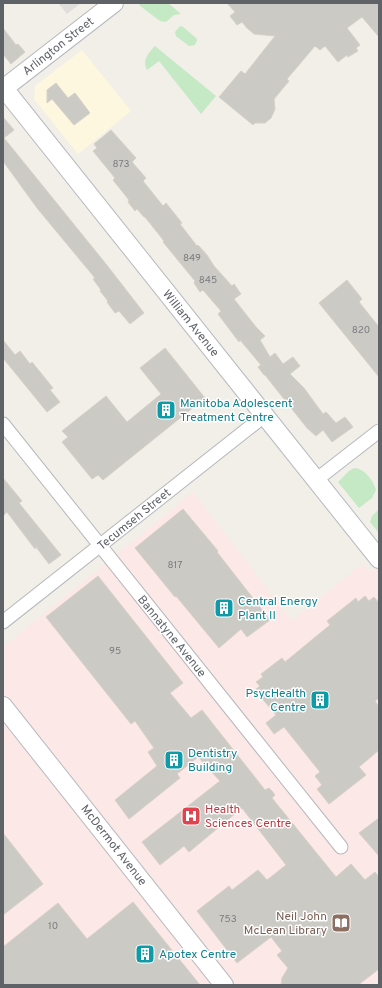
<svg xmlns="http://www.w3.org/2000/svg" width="382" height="988" viewBox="0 0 382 988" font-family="Overpass,sans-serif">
  <rect width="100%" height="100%" fill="#f1efe8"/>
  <path fill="#fef7e0" d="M82,50L131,111L78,154L34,99L35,86Z"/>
  <path fill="#e0deda" d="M58,3H81L67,14Z"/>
  <path fill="#fce8e6" d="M193,492L292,621L362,564L369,573L379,564V985H3V647Z"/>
  <path fill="#c5e8c5" d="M141,3H168L181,14L174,15L166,22L160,21L139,5Z
    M180,26L183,27L196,38L197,40L195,45L189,46L176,36L175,32Z
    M155,46L216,96L201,114L159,61L147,70C142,61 148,53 155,46Z
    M354,468C364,468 374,481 376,490L372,498L359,508L338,482L349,471Z
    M379,509V533L370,522L372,516Z"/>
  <path fill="#cccac5" stroke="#d6d1c6" d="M227,3H379V37L362,17L347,28L360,45L356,48L358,51L348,57L347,55L338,62L325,46L320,50L315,46L287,79L289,81L274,99L275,109L271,118L265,123H255L253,125L219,97L241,71L245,74L275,36L254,34L247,28L242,22L237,25L230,16L235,12Z
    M3,28L16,45L18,44L25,52L11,64L3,54Z
    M56,83L68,98L75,93L90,113L74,125L52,99L47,103V90Z
    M3,117L14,130L4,138L106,264L144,313L130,324L119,311L115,313L107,302L108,301L100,291L101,290L93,279L95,278L37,208L3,161Z
    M111,130L136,158L132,162L146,178L143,181L163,206L166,203L182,223L180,224L197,246L198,245L207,255L214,266L232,286L234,284L241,294L234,299L256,327L265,336L260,340L270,357L275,353L283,364L293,357L300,366L290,374L304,388L323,414L326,412L336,423L345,417L353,427L332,442L323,430L316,436L307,428L265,375H264L258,367L261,365L240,340L239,342L218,314L221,311L203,290L200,292L194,283L195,281L163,242L164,241L145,217H144L137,209L135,211L128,202L129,200L113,180L115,178L93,151L97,148L94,144Z
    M347,280L362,299L359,302L379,327V377L319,303Z
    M3,340L15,355L20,351L30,364L32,362L53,388L50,390L60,402L47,412L3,358Z
    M165,348L205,398L103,480L98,475L92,479L62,442L68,437L62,431L106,396L127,422L161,394L140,368Z
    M3,478L22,501L19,503L61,555L49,564L36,547L35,549L7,512L3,516Z
    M183,509L218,551L217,552L270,620L247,637L241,629L219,648L176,596L175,597L135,548Z
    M98,576L183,683L170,693L191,718L202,710L265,790L269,788L272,791L275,795L272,798L336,877L351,864L365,880L375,872L379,877V969L358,985H281L282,978L288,968L277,955L282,951L271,937L237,963L197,911L229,886L232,890L258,870L267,880L286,865L242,808L189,852L184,846L160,865L142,842L220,781L198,757L177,774L180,778L129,819L115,800L157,766L148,752L154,748L135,721L131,724L46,617Z
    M365,596L369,601L374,597L379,603V698L375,701L379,707V750L359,767L366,775L329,804L317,789L322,785L315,776L320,772L284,727L274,734L266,723L276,715L255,690L260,686L256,682L263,677L261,674L282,658L285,662L330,625L327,621L356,598L358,602Z
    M379,818V856L359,833Z
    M3,833L43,884L3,915Z
    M133,902L200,985H3V947L58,903L87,939Z"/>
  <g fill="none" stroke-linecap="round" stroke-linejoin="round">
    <defs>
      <path id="street" d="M3,424L341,847
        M316,480L379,431
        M3,622L264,416"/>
      <path id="secondary" d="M3,87L379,559
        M3,89L114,3
        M3,706L224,985"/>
    </defs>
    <use href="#street" stroke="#b5b8bc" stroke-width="15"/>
    <use href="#secondary" stroke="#b6babf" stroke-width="20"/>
    <use href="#street" stroke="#fff" stroke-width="13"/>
    <use href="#secondary" stroke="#fff" stroke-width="18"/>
  </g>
  <defs>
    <symbol id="building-square" viewBox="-11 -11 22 22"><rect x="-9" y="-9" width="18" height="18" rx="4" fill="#0f9aa8" stroke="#fff"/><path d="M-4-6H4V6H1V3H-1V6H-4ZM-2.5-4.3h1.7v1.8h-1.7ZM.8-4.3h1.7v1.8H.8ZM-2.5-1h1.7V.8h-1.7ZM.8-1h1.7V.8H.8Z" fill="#fff"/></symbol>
    <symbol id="hospital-square" viewBox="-11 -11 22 22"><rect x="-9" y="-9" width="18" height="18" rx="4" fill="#e0444e" stroke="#fff"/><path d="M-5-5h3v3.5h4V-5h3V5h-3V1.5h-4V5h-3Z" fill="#fff"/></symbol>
    <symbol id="library-square" viewBox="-11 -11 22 22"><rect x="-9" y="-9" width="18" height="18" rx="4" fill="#8d6e63" stroke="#fff"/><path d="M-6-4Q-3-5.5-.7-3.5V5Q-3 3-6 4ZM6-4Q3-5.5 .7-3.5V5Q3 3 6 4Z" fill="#fff"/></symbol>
  </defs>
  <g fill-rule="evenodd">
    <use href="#building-square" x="155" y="399" width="22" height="22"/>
    <use href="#building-square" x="213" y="597" width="22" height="22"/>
    <use href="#building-square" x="309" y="689" width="22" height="22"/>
    <use href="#building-square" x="163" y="749" width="22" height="22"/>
    <use href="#hospital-square" x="180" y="805" width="22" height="22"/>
    <use href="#library-square" x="330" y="912" width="22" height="22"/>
    <use href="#building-square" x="134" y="943" width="22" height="22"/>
  </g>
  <g text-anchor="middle" stroke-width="3" stroke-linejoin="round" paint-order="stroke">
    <g font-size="10" fill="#7a7d7f">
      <text x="121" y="167">873</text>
      <text x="192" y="261">849</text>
      <text x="208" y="283">845</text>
      <text x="361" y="333">820</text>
      <text x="175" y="568">817</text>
      <text x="115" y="654">95</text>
      <text x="228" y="922">753</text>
      <text x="53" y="929">10</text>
    </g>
    <g font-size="12" fill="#5f6368" stroke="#fff">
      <text transform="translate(58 46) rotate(-38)" y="4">Arlington Street</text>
      <text transform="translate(191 323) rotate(51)" y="4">William Avenue</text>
      <text transform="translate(134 519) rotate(-39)" y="4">Tecumseh Street</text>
      <text transform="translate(172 636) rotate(51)" y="4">Bannatyne Avenue</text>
      <text transform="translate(114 845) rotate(52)" y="4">McDermot Avenue</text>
    </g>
    <g font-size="12" fill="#0d838f" stroke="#fff" text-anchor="start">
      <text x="180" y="407">Manitoba Adolescent<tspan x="180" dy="14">Treatment Centre</tspan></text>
      <text x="238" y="605">Central Energy<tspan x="238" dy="14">Plant II</tspan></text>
      <text x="306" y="697" text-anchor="end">PsycHealth<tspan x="306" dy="14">Centre</tspan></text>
      <text x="188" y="757">Dentistry<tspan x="188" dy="14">Building</tspan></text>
      <text x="159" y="958">Apotex Centre</text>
    </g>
    <g font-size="12" fill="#be3a42" stroke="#fff" text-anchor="start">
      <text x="205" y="813">Health<tspan x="205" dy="14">Sciences Centre</tspan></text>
    </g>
    <g font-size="12" fill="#785e54" stroke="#fff" text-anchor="end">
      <text x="327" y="920">Neil John<tspan x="327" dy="14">McLean Library</tspan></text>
    </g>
  </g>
  <rect width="382" height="988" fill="none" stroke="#5f6368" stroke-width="8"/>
</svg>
